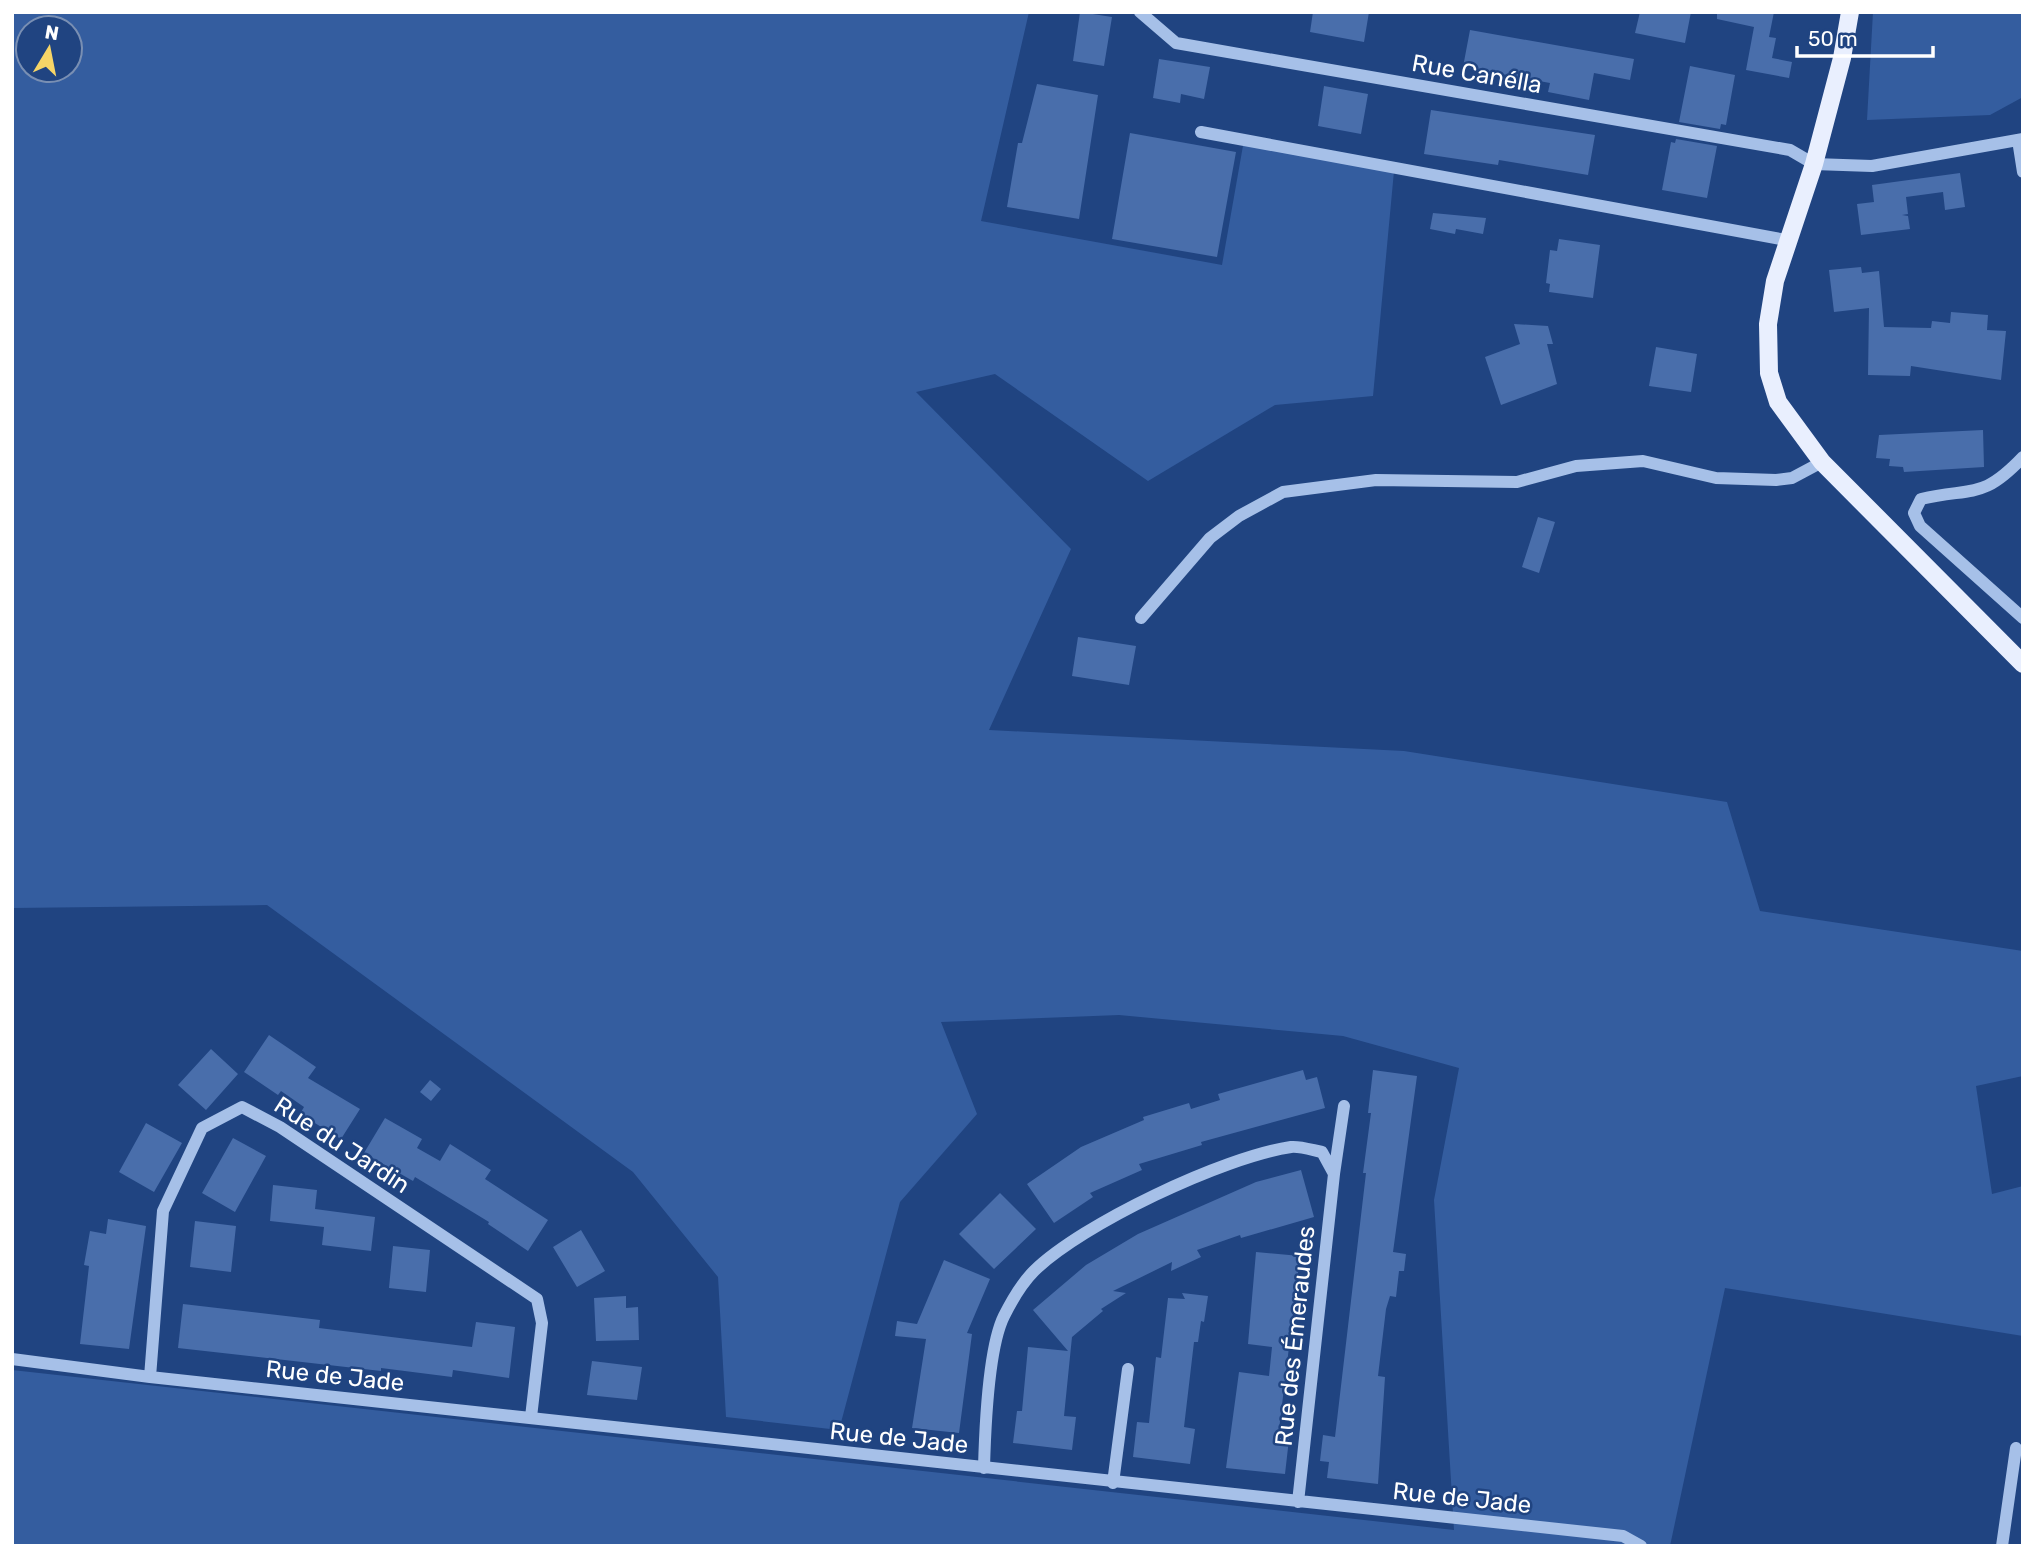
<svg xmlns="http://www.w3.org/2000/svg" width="2035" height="1558" viewBox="0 0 2035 1558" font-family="Rubik,sans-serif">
  <rect width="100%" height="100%" fill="#204481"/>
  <path fill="#345d9f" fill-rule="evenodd" d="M12,12H1029L981,221L1222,265L1244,140L1394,171L1373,396L1275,405L1148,481L995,374L916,392L1071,549L989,730L1404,751L1727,802L1760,911L2023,951V1076L1976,1086L1992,1194L2023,1186V1336L1725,1288L1670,1546H12V1370L1454,1530L1434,1200L1459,1068L1343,1036L1119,1015L941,1022L977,1114L900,1202L839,1430L726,1417L718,1277L633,1172L267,905L12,908ZM28,28H70V70H28Z
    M1873,12H2023V97L1990,115L1867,120Z"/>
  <path fill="#496eab" d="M1080,12L1112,17L1104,66L1073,61Z
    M1313,12H1369L1364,42L1310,32Z
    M1640,12H1691L1685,43L1635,33Z
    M1717,12H1774L1769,37L1776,38L1772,58L1792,62L1789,78L1746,70L1754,27L1717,19Z
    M1470,30L1634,59L1630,80L1594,73L1589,100L1548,92L1550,83L1463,67Z
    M1159,59L1210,67L1204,99L1181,94L1180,103L1153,98Z
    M1690,66L1735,75L1726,125L1721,124L1720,129L1679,122Z
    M1037,84L1098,95L1079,219L1007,207L1018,143H1022Z
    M1324,86L1368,94L1361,134L1318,126Z
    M1431,110L1595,135L1588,175L1499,160L1498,165L1424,154Z
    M1130,133L1236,152L1217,257L1112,239Z
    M1676,139L1717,146L1707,198L1662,190L1671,142L1675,143Z
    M1960,173L1965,207L1945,210L1943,192L1906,197L1908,214L1902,215L1908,216L1910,229L1861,235L1857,204L1874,202L1872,185Z
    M1433,213L1486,218L1483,234L1456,229L1455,234L1430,229Z
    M1559,239L1600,245L1593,298L1549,292L1550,284L1546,283L1550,250L1557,251Z
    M1861,267L1862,273L1879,271L1884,327L1931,328L1932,321L1950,323L1951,312L1988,315L1987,330L2006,331L2001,380L1911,366L1910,376L1868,375L1869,308L1834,312L1829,270Z
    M1514,324L1548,326L1553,344H1547L1557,384L1501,405L1485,357L1520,344Z
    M1656,347L1697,354L1691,392L1649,386Z
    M1983,430L1984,467L1904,472L1903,467L1889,466L1890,459L1876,458L1879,435Z
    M1538,517L1555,522L1539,573L1522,567Z
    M1078,637L1136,646L1129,685L1072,676Z
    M269,1035L316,1067L308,1078L360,1109L341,1139L300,1114L304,1107L281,1091L278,1095L244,1072Z
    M211,1049L238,1074L206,1110L178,1085Z
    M1303,1070L1306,1080L1317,1077L1325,1108L1201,1142L1202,1145L1139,1164L1142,1170L1090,1193L1093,1197L1054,1223L1027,1184L1081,1147L1144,1120L1143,1117L1189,1103L1191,1109L1220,1100L1218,1094Z
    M1373,1070L1417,1076L1393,1252L1406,1254L1404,1271H1399L1396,1297L1390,1296L1386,1309L1378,1376L1385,1377L1378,1484L1327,1478L1329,1462L1320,1461L1323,1435L1335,1437L1366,1173H1363L1371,1113H1368Z
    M430,1080L441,1089L431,1101L420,1092Z
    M385,1118L422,1139L417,1148L440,1161L450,1144L491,1170L485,1179L548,1220L528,1251L488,1224L489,1222L415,1177L413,1181L364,1153Z
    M146,1123L182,1143L154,1192L119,1172Z
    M233,1138L266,1156L235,1212L202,1193Z
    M1301,1170L1314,1217L1241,1238L1240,1235L1197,1250L1201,1257L1171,1271L1172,1262L1113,1291L1126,1293L1101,1309L1103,1311L1072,1337L1064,1416L1076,1417L1072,1450L1013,1443L1017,1411H1022L1028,1347L1068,1351L1033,1310L1086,1265L1138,1234L1256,1182Z
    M273,1185L317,1190L315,1209L375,1217L371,1251L322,1245L324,1227L270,1221Z
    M1000,1193L1036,1229L994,1269L959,1234Z
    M108,1219L146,1226L129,1349L80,1344L89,1266L84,1265L90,1231L106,1234Z
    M195,1221L236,1226L231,1272L190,1267Z
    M581,1230L605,1271L577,1287L553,1247Z
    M393,1246L430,1250L426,1292L389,1288Z
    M1256,1252L1300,1256L1278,1438L1289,1439L1285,1474L1226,1468L1239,1372L1269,1376L1272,1347L1248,1344Z
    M944,1260L990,1279L967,1333L972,1334L959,1433L912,1428L926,1339L895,1336L897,1321L917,1324Z
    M1182,1293L1208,1296L1204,1322L1201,1321L1198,1342H1194L1184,1427L1195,1429L1190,1464L1133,1457L1137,1422L1149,1423L1156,1357L1161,1358L1168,1298L1185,1299Z
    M626,1296V1308L638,1307L639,1340L596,1341L594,1298Z
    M183,1304L320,1320L319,1328L472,1347L476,1322L515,1327L509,1378L453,1370L452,1377L381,1368V1371L178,1348Z
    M592,1361L642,1367L637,1400L587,1395Z"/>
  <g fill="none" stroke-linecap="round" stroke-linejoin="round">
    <path stroke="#a6c0e8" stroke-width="12" d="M1140,12L1176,43L1790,150L1814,164L1872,166L2023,139
      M1201,132L1786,240
      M2018,140L2023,172
      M2023,457C1982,500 1974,487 1921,499L1914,513L1920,526L2023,618
      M1141,618L1210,538L1239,516L1283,492L1376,480L1517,482L1576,466L1643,461L1716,478L1776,480L1792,478L1822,462
      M1334,1174L1344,1106
      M12,1359L150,1377L1623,1536L1641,1546
      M150,1377L163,1211L202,1128L242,1107L280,1127L537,1299L542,1323L531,1417
      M984,1468C985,1431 988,1348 1004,1316C1011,1302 1023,1282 1034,1271C1082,1224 1223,1157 1291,1147C1300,1146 1312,1150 1322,1152L1334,1174L1298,1502
      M1113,1483L1128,1369
      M2002,1546L2016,1448"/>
    <path stroke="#e9effe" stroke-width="18" d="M1850,12L1842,58L1814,164L1775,281L1768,324L1769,373L1778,402L1822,462L2023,664"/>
  </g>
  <g text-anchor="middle" stroke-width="5" stroke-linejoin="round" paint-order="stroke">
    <g font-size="24" fill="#fff" stroke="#204481">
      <text transform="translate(1477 74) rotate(10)" y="8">Rue Canélla</text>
      <text transform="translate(342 1145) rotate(33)" y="8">Rue du Jardin</text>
      <text transform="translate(1295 1336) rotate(-84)" y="8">Rue des Émeraudes</text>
      <text transform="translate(335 1376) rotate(6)" y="8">Rue de Jade</text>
      <text transform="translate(899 1438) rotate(6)" y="8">Rue de Jade</text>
      <text transform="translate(1462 1498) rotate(6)" y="8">Rue de Jade</text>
    </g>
  </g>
  <rect width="2035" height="1558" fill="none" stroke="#ffffff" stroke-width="28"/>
  <g transform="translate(49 49) rotate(10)"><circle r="33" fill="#204481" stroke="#798fb3" stroke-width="2"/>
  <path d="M0-5L12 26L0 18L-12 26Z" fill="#f6d567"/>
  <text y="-10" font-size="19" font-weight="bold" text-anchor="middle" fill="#ffffff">N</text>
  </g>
  <path d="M1797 46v10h136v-10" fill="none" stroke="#ffffff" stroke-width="3.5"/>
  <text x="1808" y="46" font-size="21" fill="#ffffff" stroke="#204481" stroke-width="5" paint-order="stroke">50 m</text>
</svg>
